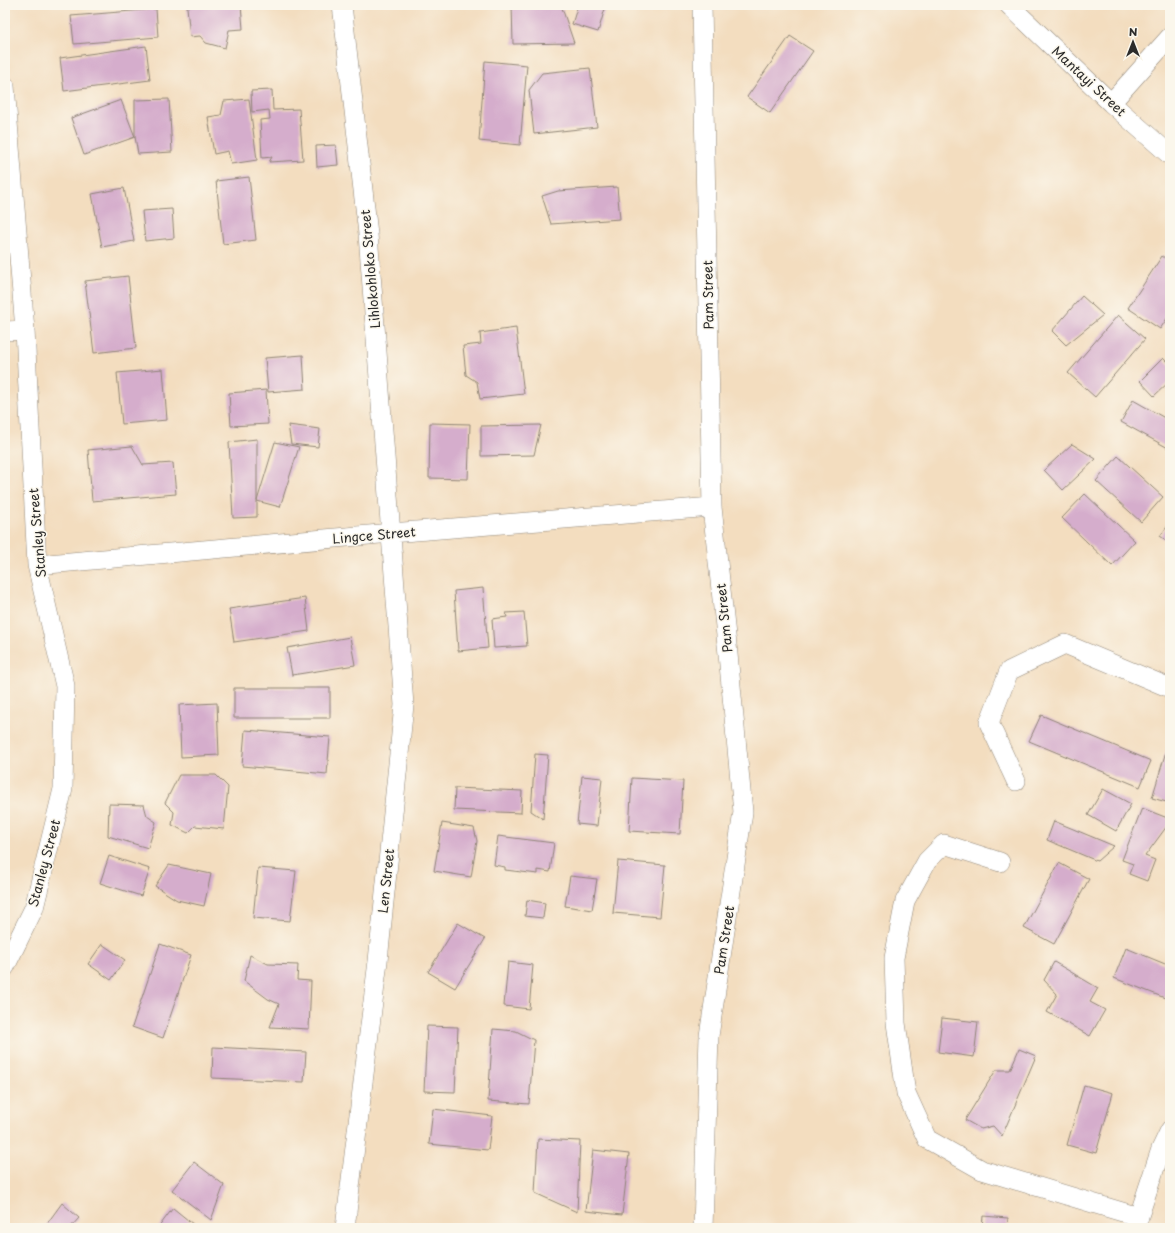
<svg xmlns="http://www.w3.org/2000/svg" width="1175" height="1233" viewBox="0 0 1175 1233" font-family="'Playpen Sans',sans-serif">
  <rect width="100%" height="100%" fill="#fbf7ec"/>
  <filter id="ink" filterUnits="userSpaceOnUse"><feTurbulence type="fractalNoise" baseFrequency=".025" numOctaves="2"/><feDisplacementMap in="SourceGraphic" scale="8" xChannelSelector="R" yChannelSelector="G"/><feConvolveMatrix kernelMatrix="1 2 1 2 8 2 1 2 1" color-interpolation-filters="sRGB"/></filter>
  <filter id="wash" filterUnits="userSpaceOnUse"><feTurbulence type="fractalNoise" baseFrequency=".012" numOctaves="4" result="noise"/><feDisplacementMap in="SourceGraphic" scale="16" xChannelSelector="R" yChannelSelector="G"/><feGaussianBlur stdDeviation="0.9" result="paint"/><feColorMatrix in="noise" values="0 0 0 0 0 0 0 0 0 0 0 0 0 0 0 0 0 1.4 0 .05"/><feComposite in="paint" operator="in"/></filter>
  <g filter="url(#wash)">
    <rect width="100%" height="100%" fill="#f3ddbf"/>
    <g id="blocks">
      <path fill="#d5adcc" d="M208,5H241L243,29L229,30L225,48L206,43L200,36L190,37L187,7Z
        M512,5H561L574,43L513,44Z
        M578,5H606L598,32L572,24Z
        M156,9L158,37L74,44L71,16Z
        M790,36L813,51L770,113L747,97Z
        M146,46L150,80L64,91L60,58Z
        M485,61L527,65L520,145L479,141Z
        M590,68L597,127L534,134L529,90L542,73Z
        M272,90L273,110L299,109L303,160L269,162L272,157L262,158L260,120L270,119L269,110L252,112L251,91Z
        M169,99L172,152L138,154L135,137L84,155L71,118L121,100L135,137V100Z
        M249,99L257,160L231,164L228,151L214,154L208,117L221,115L224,101Z
        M336,145L338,165L317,167L316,146Z
        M249,177L256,240L223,244L216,181Z
        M617,187L620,219L551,224L542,196L558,191Z
        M124,188L134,241L102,247L92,194Z
        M172,209L174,238L145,241L142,211Z
        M1162,256L1170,261V314L1160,329L1128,308Z
        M128,276L136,348L94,353L85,281Z
        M1082,296L1103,315L1066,345L1052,331Z
        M1118,315L1145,339L1095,397L1068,373Z
        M516,328L524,394L480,399L477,382L466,375L463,346L481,344L480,333Z
        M303,355L305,389L268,392L265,358Z
        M1163,358L1170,365V381L1154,396L1140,381Z
        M163,369L167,420L122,424L117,373Z
        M266,390L268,424L231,426L229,393Z
        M1133,400L1170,421V449L1121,422Z
        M430,423L470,424L468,479L429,478Z
        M288,425L320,429L318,447L291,444Z
        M541,425L534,455L481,456V426Z
        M257,439V501L275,442L299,447L280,507L257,501V517L233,518L229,442Z
        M1072,444L1096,459L1063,490L1044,470Z
        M132,446L143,465L173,463L176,494L92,501L88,450Z
        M1118,456L1163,497L1141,522L1096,481Z
        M1085,494L1135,541L1112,566L1062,518Z
        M1170,523V543L1160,536Z
        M483,588L488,648L458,651L454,591Z
        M305,598L309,631L234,642L229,609Z
        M524,612L527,646L494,648L492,619L507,617L506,613Z
        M350,637L355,665L292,675L287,648Z
        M234,688H330V718H234Z
        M217,703L219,755L181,757L179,705Z
        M1041,715L1151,761L1140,787L1029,741Z
        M245,730L330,737L327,774L242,766Z
        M1170,738V803L1152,798Z
        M535,754L548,755L543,819L531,811Z
        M179,775H216L228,787L224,829L195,826L188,833L172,825L174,812L165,803Z
        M582,776L602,778L597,826L577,824Z
        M632,778L683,781L680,834L629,831Z
        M455,788L522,791L521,813L454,810Z
        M1103,789L1131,804L1116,831L1088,815Z
        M109,804L144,805L147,816L156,822L148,848L108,836Z
        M1142,808L1170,819V822L1145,856L1155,860L1147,881L1129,874L1133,864L1122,860Z
        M1054,821L1114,846L1097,861L1047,840Z
        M442,823L474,828L477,841L471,877L434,871Z
        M498,836L554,843L550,872L538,870V874L505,870V867L494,865Z
        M109,856L150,869L141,896L100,883Z
        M618,861L665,865L660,917L613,913Z
        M1059,863L1089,879L1054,944L1024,928Z
        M169,865L211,874L204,906L177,900L155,886Z
        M258,868L296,871L290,921L253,918Z
        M570,876L597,879L592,910L565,906Z
        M527,900L545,903L543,918L525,916Z
        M458,923L485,939L455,988L428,972Z
        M102,944L125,960L111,980L88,964Z
        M160,944L191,955L163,1038L132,1027Z
        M1126,948L1170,966V1000L1114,978Z
        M250,955L268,964L298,965L297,980L311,981L309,1029L270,1027L279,1004L268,999L244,981Z
        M508,962L533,965L529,1009L504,1006Z
        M1054,962L1098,988L1090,1002L1105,1010L1090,1036L1047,1012L1057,994L1044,980Z
        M942,1018L978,1022L974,1057L938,1052Z
        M427,1026L458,1027L455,1092L424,1091Z
        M493,1029L516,1031L534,1040L529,1104L488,1101Z
        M213,1047L306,1052L304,1082L212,1078Z
        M1019,1049L1036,1056L1002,1136L993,1126L981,1129L965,1120L996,1070H1010Z
        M1084,1085L1113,1093L1096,1153L1067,1145Z
        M433,1109L492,1116L488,1150L429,1144Z
        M538,1139L580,1141L577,1212L535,1193Z
        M593,1150L629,1154L622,1215L586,1211Z
        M194,1162L224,1185L211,1220L172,1190Z
        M62,1203L79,1218L70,1228H51L46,1225Z
        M173,1208L194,1225L191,1228H158Z
        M983,1216L1008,1218L1007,1228H982Z"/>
    </g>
  </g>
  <g filter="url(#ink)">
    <use href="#blocks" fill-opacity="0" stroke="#8f8475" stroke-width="1"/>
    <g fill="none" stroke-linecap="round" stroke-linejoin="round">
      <defs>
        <path id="street" d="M342,5L368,234L404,705L378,961L345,1228
          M702,5L712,507L728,654L743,812L709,1036L703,1228
          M1009,5L1111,103L1170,155
          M5,86L25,330L37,565L65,686L63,789L34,908L5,967
          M1111,103L1170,37
          M5,331L25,330
          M37,565L391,533L712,507
          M1016,781L989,723L1009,671L1065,644L1170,688
          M1000,862L944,844L927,861L905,901L894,958L896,1023L906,1093L927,1139L982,1170L1139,1217
          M1135,1228L1161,1149L1170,1130"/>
      </defs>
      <use href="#street" stroke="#8f8475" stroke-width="20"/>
      <use href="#street" stroke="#fff" stroke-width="19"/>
    </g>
  </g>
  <g text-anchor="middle" stroke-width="3" stroke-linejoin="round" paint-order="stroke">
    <g font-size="13" fill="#2b2b2b" stroke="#fbf7ec">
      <text transform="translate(1089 81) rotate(43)" y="5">Mantayi Street</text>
      <text transform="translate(370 269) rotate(-95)" y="5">Lihlokohloko Street</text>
      <text transform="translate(708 295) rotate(-91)" y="5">Pam Street</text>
      <text transform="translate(37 533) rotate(-95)" y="5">Stanley Street</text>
      <text transform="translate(374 535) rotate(-5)" y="5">Lingce Street</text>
      <text transform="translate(724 618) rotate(-96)" y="5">Pam Street</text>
      <text transform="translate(44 863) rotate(-75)" y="5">Stanley Street</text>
      <text transform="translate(386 881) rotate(-84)" y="5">Len Street</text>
      <text transform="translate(724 940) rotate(-81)" y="5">Pam Street</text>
    </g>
  </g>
  <rect width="1175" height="1233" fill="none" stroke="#fbf7ec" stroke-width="20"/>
  <g transform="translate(1133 42)" stroke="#fbf7ec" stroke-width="3" paint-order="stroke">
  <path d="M0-3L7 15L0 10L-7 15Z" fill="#2b2b2b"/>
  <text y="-6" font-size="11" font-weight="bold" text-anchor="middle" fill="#2b2b2b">N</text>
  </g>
</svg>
